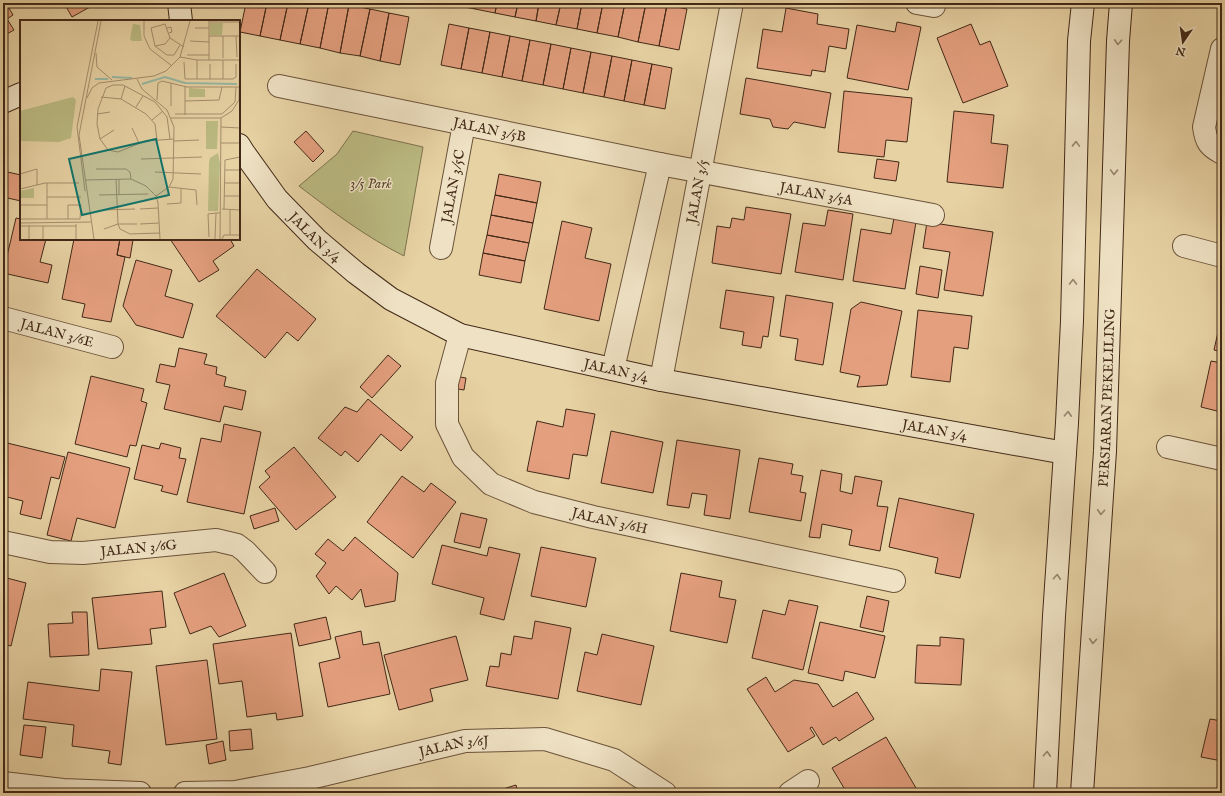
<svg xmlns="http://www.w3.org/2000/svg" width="1225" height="796" viewBox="0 0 1225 796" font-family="'IM FELL English',serif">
  <rect width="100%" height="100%" fill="#e7d2a4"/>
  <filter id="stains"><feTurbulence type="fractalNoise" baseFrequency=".005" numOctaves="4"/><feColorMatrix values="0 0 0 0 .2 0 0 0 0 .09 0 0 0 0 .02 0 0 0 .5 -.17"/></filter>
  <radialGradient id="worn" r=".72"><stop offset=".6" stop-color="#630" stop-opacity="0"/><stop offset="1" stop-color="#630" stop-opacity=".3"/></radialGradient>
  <path fill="#bbba82" stroke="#7e724c" d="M353,131L423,147L404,256C366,237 333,212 299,186L337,154Z"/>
  <path fill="#e49f7e" stroke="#422917" d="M3,3H6L13,15L7,19L14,30L3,36Z
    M64,3H97L72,17Z
    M246,3H267L260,36L240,32Z
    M267,3H288L280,40L260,36Z
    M288,3H309L300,44L280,40Z
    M309,3H329L320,48L300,44Z
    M329,3H342L349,5L340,53L320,48Z
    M455,3H476L475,9L454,5Z
    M476,3H497L495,13L475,9Z
    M497,3H518L515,17L495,13Z
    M518,3H539L536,21L515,17Z
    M539,3H561L556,25L536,21Z
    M561,3H582L577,29L556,25Z
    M582,3H603L597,33L577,29Z
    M603,3H625L618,37L597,33Z
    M625,3H646L638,42L618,37Z
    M646,3L667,5L659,46L638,42Z
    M349,5L370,9L360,56L340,53Z
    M667,5L687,9L679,50L659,46Z
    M786,8L818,14L817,24L849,29L846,49L829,46L825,72L812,70L811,76L757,68L763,29L782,32Z
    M370,9L389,13L380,61L360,56Z
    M389,13L409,17L400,65L380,61Z
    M897,22L921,27L908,90L847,78L857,25L895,32Z
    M449,24L469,28L461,69L441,65Z
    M971,24L980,45L990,41L1008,86L963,103L937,38Z
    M469,28L490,32L482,73L461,69Z
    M490,32L510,36L502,77L482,73Z
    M510,36L530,40L522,81L502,77Z
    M530,40L551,44L543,85L522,81Z
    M551,44L571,48L563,89L543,85Z
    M571,48L591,52L583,93L563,89Z
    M591,52L612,56L604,97L583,93Z
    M612,56L632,60L624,101L604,97Z
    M632,60L652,64L644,105L624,101Z
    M652,64L672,68L665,109L644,105Z
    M746,78L831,93L825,128L794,122L788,129L773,127L770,119L740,114Z
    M844,91L912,98L907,142L886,140L884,157L838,152Z
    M954,111L994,115L991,143L1008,145L1003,188L947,182Z
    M306,131L324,151L313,162L294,142Z
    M877,159L899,162L896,181L874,178Z
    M3,171L21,175V201L3,197Z
    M499,174L541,182L537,203L495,195Z
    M495,195L537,203L533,223L491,215Z
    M746,207L791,214L781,274L712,263L717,226L730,228L732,218L744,220Z
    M828,210L853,214L843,280L795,272L803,223L825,226Z
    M491,215L533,223L529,243L487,235Z
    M16,218L21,219V239H46L40,262L52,265L48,283L3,273Z
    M894,218L916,222L905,289L853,281L861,229L891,234Z
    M562,221L592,228L585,258L611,264L599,321L544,309Z
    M927,222L993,232L983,296L944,290L950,252L923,248Z
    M487,235L529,243L525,261L483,253Z
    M74,239H120L117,255L125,257L111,322L82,317L85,304L62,299Z
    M120,239L133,240L130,258L117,255Z
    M170,239H230L234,246L213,261L219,270L199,282Z
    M483,253L525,261L521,283L479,275Z
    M136,260L172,270L165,296L193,304L183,338L136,325L123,306Z
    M920,266L942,270L938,298L916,294Z
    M257,269L316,319L298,341L287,332L265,358L216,316Z
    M726,290L774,297L768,337L763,336L761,348L742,345L744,332L720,328Z
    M786,295L833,303L823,365L795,360L798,339L780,336Z
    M861,302L902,311L887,385L857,387L860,376L840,372L851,309Z
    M918,310L972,316L968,349L954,347L950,382L911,377Z
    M1222,314V352L1214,350Z
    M179,348L207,354L204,364L217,367L216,374L226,377L224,386L246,391L242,410L224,406L220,422L164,409L170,385L156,382L160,364L175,367Z
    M388,355L401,366L372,398L360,387Z
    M1211,361L1222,363L1221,412L1201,407Z
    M91,376L144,389L141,401L147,403L136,446L130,445L127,457L75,444Z
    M454,376L466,378L464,390L452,388Z
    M368,399L413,437L401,451L381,434L358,462L345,451L341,456L318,438L345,407L357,412Z
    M566,409L595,414L587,456L573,454L569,479L527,471L537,421L563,427Z
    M224,424L261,432L244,514L187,502L201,438L221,442Z
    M611,431L663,442L653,493L601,483Z
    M677,440L740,450L730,519L704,515L707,495L692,493L689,508L667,505Z
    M3,442L65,457L59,479L51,477L41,519L20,514L23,501L3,496Z
    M161,443L181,448L179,458L186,459L177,495L161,491L163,486L134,479L142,445L159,449Z
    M294,447L336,497L296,530L259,487L270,477L265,471Z
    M68,452L130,468L115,528L77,518L71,541L47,535Z
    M759,458L793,464L791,474L803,476L800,492L806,493L801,521L749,512Z
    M821,470L842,474L840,491L852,494L855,476L882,481L877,506L888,507L880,551L849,545L852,530L822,524L820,538L809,537Z
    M402,476L424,492L431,483L456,502L413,558L367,522Z
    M899,498L974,514L960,578L935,573L938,558L889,547Z
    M275,508L279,521L254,529L250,516Z
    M461,513L487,519L480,548L454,542Z
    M355,537L398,573L395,601L365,607L361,589L352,600L336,586L329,594L316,576L326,563L315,554L328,539L343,551Z
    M442,545L487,556L489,547L520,554L504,620L480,614L484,598L432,584Z
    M541,547L596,558L586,607L531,596Z
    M224,573L246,626L219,637L211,626L190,634L174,593Z
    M681,573L722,581L719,597L736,600L727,643L670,631Z
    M3,577L26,583L11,646L3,644Z
    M162,591L166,627L150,629L152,644L98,649L92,598Z
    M867,596L889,601L883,632L860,627Z
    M789,600L818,606L803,670L752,658L763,610L785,615Z
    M72,612H87L89,655L50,657L48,624L73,623Z
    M326,617L331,639L299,646L294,624Z
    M535,621L571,628L558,699L486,686L490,666L499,667L501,653L511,655L514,636L532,639Z
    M820,622L885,636L875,678L845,671L843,681L808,673Z
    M361,631L363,645L379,642L390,694L328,707L319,663L340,658L335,637Z
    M291,633L303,716L277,720L276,713L247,717L242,681L219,684L213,644Z
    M602,634L654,646L641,705L577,691L585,652L597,655Z
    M456,636L468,680L430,689L433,701L399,710L384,655Z
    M940,637L964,639L961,685L915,683L917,645L940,646Z
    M207,660L217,739L166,745L156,666Z
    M101,669L132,672L121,765L108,763L110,751L72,746L74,725L23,719L28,682L99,691Z
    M766,677L775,692L794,680L818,684L833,707L857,692L874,719L839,741L836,737L823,745L812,727L810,728L815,736L788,752L747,689Z
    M1210,719L1222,721V761L1201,757Z
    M24,725L46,727L42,758L20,755Z
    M251,729L253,749L230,751L229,731Z
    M886,737L916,788L908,793H847L832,768Z
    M223,741L226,760L209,764L206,745Z
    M516,785L518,793H490Z"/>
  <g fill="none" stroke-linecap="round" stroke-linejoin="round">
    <defs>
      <g id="street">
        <path d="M917,3L934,6"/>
        <path d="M1222,49L1204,127C1206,142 1209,146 1222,153"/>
        <path id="s1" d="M279,86L660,164L933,215"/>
        <path d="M1184,246L1222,256"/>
        <path id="s2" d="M441,248L464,124"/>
        <path id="s3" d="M3,318L112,347"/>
        <path id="s4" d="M460,335L447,383V424L463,457L491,484L534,502L593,517L894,581"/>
        <path d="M613,369L660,164"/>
        <path id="s5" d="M661,380L732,3"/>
        <path d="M1168,447L1222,459"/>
        <path id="s6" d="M3,542L50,552L83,553L216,540L237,545L245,551L265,572"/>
        <path d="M3,783L63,790L140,793"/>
        <path id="s7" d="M185,793L235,792L310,778L465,741L545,739L614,760L665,793"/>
        <path d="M790,793L808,781"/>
      </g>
      <g id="secondary">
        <path d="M179,3L181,21"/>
        <path d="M3,102L21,94"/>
        <path id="s8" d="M239,145L244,153L277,199L317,240L356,273L391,299L460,335L661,380L1065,453"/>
        <path d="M1045,793L1054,616L1067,423L1072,321L1079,41L1083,3"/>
        <path id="s9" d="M1082,793L1105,451L1118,41L1121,3"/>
      </g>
    </defs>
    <use href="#street" stroke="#6b533a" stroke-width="24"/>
    <use href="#secondary" stroke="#422917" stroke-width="24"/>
    <use href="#street" stroke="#efe2c4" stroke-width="22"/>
    <use href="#secondary" stroke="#efe2c4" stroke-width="22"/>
  </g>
  <defs><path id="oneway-chevron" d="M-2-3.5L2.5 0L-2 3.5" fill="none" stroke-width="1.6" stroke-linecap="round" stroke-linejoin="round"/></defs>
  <g stroke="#98866e">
    <use href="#oneway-chevron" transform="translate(1118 42) rotate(93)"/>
    <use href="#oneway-chevron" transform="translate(1076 144) rotate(-88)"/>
    <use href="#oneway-chevron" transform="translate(1114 172) rotate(92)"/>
    <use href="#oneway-chevron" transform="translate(1073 282) rotate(-89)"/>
    <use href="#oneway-chevron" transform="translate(1068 414) rotate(-87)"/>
    <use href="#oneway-chevron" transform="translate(1101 512) rotate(94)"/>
    <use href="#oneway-chevron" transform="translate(1057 577) rotate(-86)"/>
    <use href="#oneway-chevron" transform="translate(1093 641) rotate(94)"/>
    <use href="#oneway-chevron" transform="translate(1047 754) rotate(-87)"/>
  </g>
  <g text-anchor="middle" stroke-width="3" stroke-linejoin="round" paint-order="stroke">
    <g font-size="14" fill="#422917" stroke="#efe2c4">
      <text dy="5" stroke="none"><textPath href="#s1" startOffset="215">JALAN 3/5B</textPath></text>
      <text dy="5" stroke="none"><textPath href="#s2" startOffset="63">JALAN 3/5C</textPath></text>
      <text dy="5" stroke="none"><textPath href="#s5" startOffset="192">JALAN 3/5</textPath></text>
      <text dy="5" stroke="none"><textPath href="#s1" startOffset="548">JALAN 3/5A</textPath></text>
      <text dy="5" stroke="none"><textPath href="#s8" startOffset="120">JALAN 3/4</textPath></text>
      <text dy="5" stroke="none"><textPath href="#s3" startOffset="56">JALAN 3/6E</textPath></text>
      <text dy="5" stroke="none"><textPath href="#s8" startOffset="456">JALAN 3/4</textPath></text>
      <text dy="5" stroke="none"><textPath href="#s9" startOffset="396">PERSIARAN PEKELILING</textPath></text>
      <text dy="5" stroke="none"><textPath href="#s8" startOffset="780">JALAN 3/4</textPath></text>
      <text dy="5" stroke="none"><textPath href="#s4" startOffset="291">JALAN 3/6H</textPath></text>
      <text dy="5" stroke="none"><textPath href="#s6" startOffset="137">JALAN 3/6G</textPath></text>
      <text dy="5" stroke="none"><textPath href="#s7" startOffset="274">JALAN 3/6J</textPath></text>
    </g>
    <g font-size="14" font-style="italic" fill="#5a462c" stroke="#efe2c4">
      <text x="371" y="188">3/5 Park</text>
    </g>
  </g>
  <g transform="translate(20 20)">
    <rect width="220" height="220" fill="#e7d2a4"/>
    <path d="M190,3H203L202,15H190ZM113,4L120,5L122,21H112L110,19ZM169,68L185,69V77H169ZM53,77L56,80L51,118L39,122L0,121V91ZM186,101H198L197,129H186ZM198,133L200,144L198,191H188L189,143L190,138ZM14,168V178H0V171Z" fill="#bbba82"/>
    <path fill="none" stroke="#97b8a3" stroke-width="2" d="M92,57L112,58M75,59H88M122,64L145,57L165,63L217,64"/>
    <path fill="none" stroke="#a58e6c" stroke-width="1" d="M124,1V16L130,29L152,46M189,2H220M147,8L151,7L152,12L149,13M175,8H189M189,16H220M216,16L217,37M170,21L189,22M160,25L154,35H147L135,26L131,8L145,4L150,18L164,27M135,26L145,24L150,18M76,33L77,47L92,60M167,35H189M160,37L177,40H220M203,38V16M189,40V1M164,42L165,59H213L216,57V44M190,44V59M117,59L122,69L147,90L154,107L153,159L149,167L136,176M177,59V40M203,59V40M81,77L101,79L126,94L135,104L137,120M67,78L72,68L79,63L134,56L146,51L160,37L170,1M101,79L105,66M137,80L138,63L142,61L167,67H219M165,81L199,80L202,67M151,86V63M116,87L123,76M77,94L90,92M155,94H202L215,82L216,67M165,95V66M151,98H201L212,91L219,80L220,26M132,100L143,91M201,107L220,108M112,108L119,123M80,119L94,110M150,119L147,97L135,82L103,65H93L86,68L78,89L77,104L80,119L88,130L98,132L125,121L154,119M154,121L179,120M201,123H220M121,139L182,137M76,149H106L110,152L111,159M205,150H220M135,152L181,154M0,154L17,149V165M96,159L98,204L100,209L110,214L140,213M99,159V174M66,160L111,159L126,166L136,176L138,183L140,219M27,163V199M204,163H220M149,167L176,170L177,185M0,169L25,163H59M65,171L57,107L78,1M79,175L128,174M204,176H220M27,177H61M147,184L161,183V169M0,185H27M120,189L138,188M202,189L220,190M204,189L205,140L220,137M83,190L115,189M0,199H60L61,185H48V199M0,203L71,202M120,204L139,203M0,206H56M23,206V219M84,209L98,204H117M210,215V190M189,217L188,194L196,193M9,219V205M56,219V204M74,219L59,115L81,1M195,219L196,193H200M200,219L201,98M202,219L204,215H220"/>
    <path fill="#0f766e" fill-opacity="0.15" stroke="#0f766e" stroke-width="2" d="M136,119L149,175L62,195L49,139Z"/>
    <rect width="220" height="220" fill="none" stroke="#422917" stroke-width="2"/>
  </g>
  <rect width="1225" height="796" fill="none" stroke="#e7d2a4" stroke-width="16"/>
  <rect x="4" y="4" width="1217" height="788" fill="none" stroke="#422917" stroke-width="2"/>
  <rect x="8" y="8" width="1209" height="780" fill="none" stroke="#422917"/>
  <g transform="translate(1183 42) rotate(193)" stroke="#efe2c4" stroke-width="3" paint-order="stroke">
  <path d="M0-3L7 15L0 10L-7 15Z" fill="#422917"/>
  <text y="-6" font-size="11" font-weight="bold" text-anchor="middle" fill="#422917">N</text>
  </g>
  <rect width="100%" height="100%" filter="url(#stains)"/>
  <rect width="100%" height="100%" fill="url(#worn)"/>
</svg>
